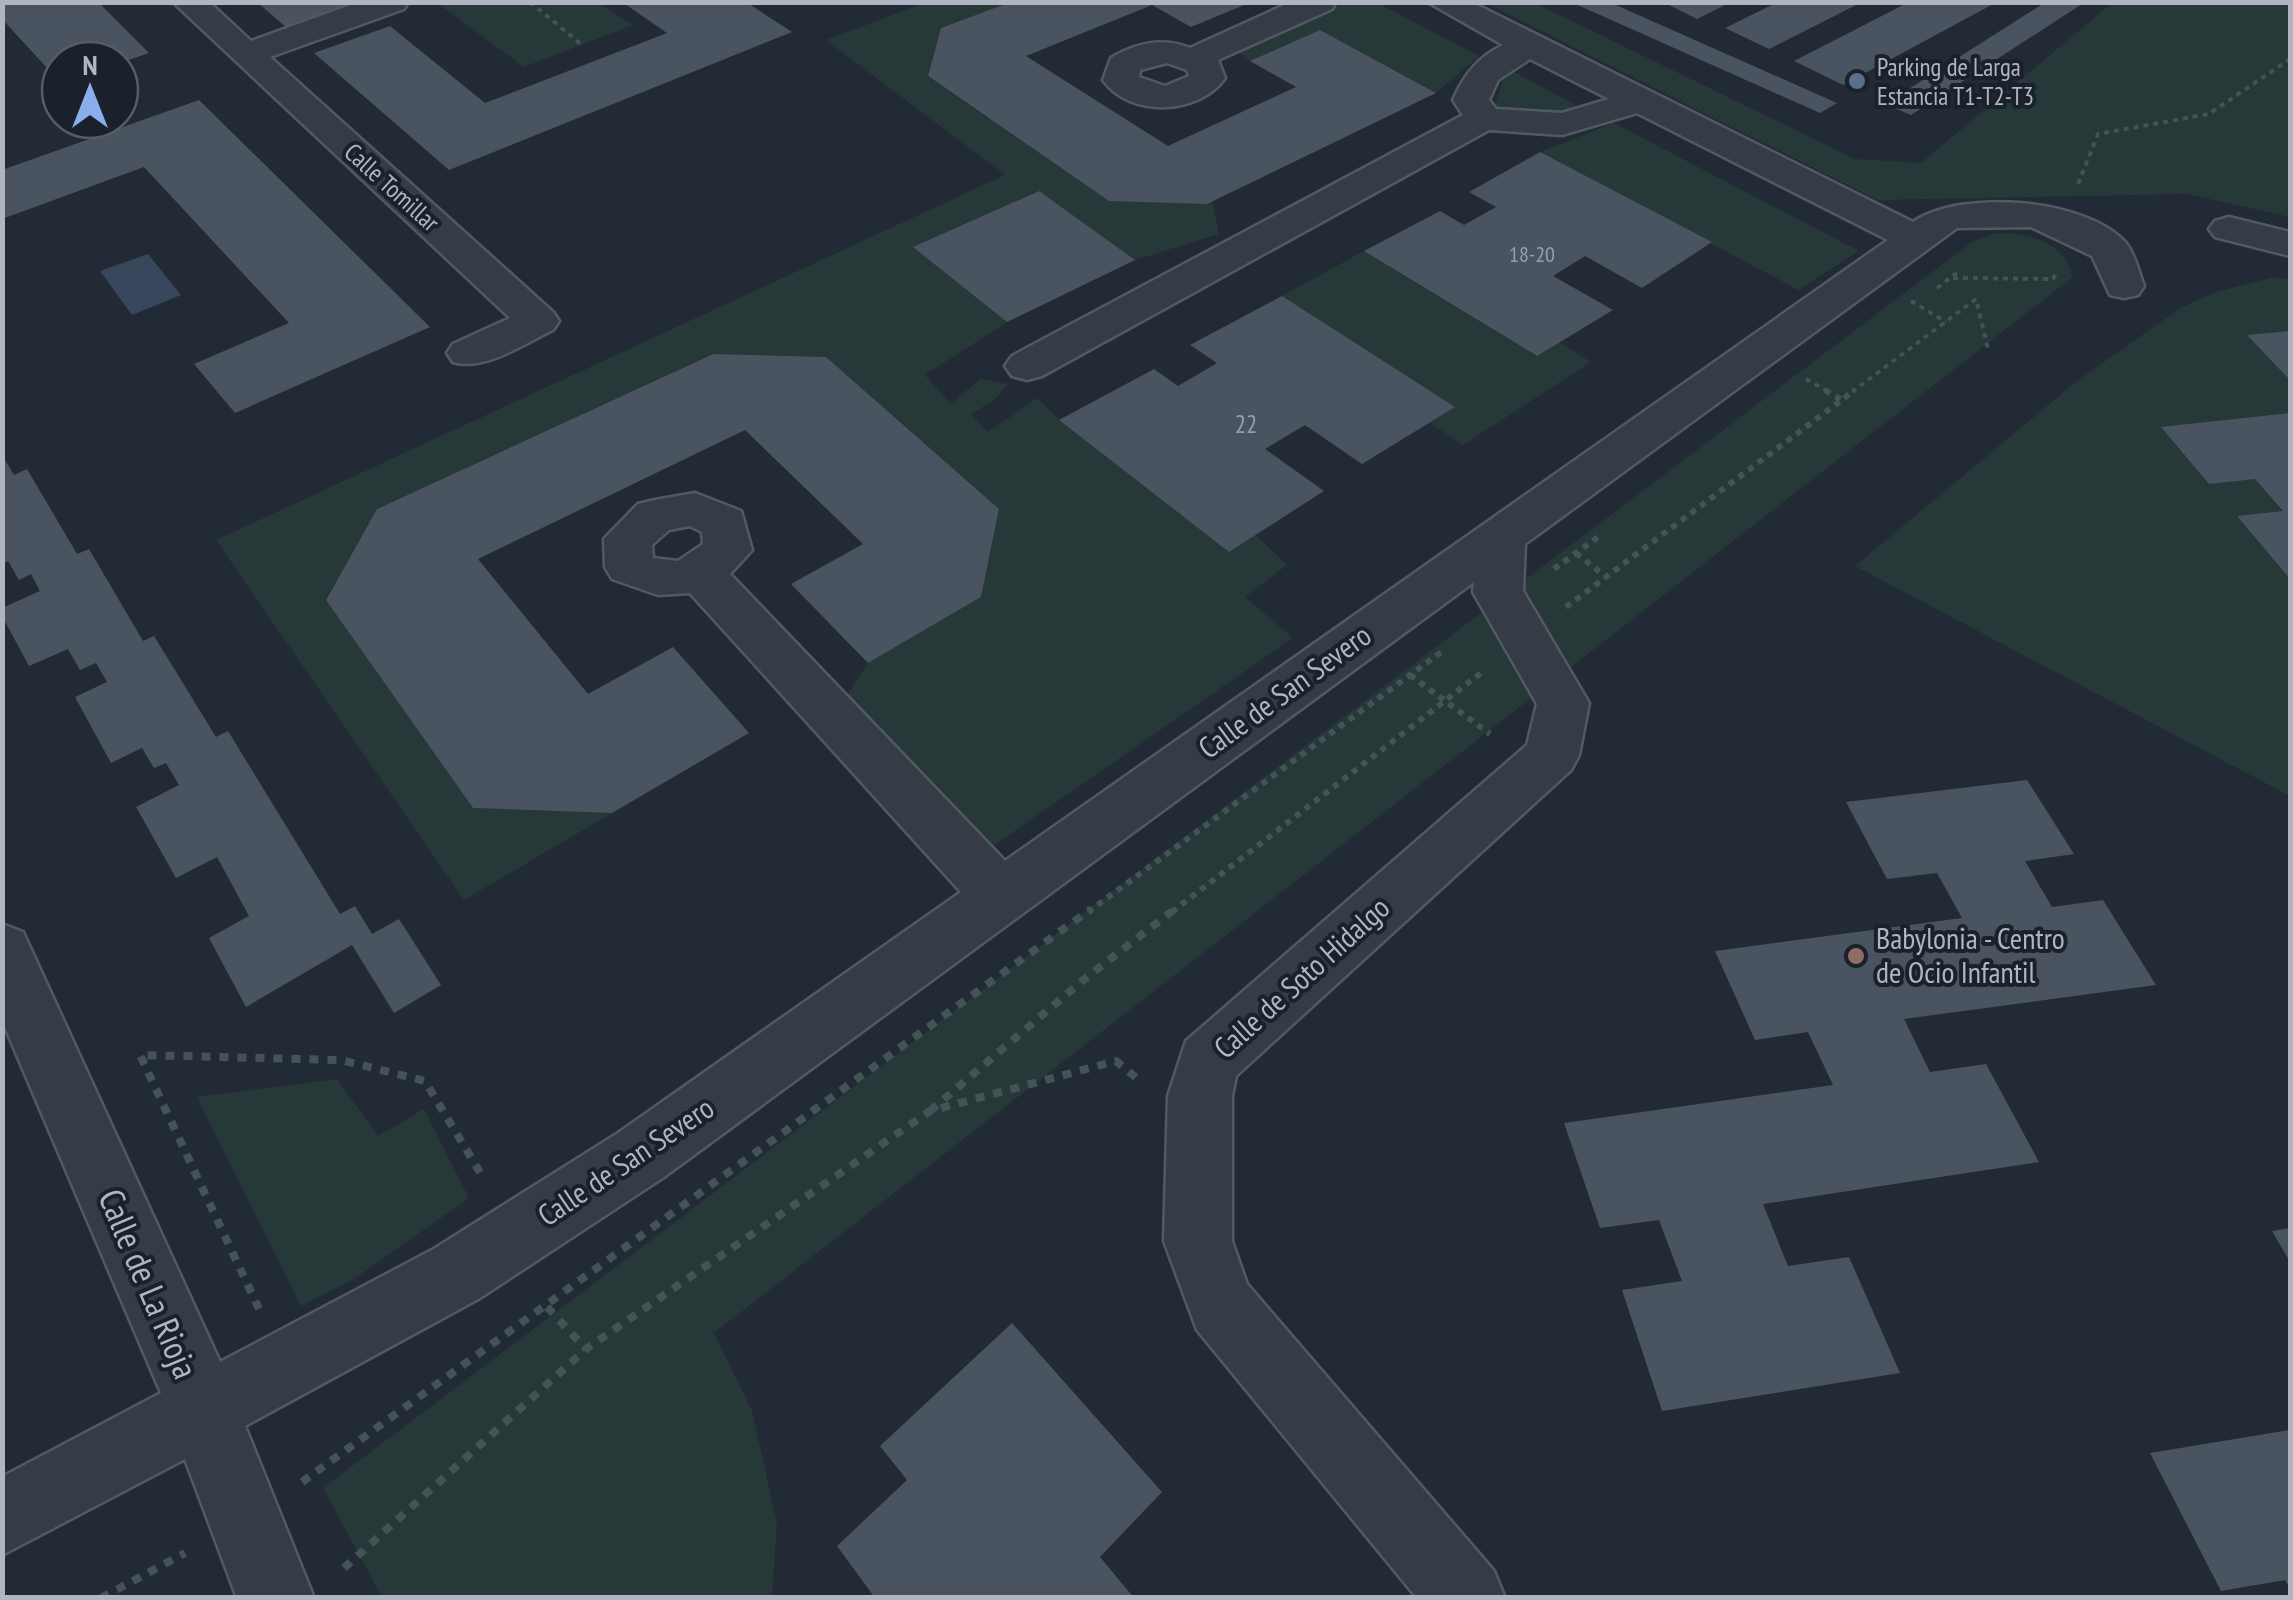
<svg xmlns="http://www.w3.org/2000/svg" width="2293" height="1600" viewBox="0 0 2293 1600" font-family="'PT Sans Narrow',sans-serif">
  <rect width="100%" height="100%" fill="#222a35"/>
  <path fill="#273838" d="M1376,2L1479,56L1436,93L1320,30L1250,61L1235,49L1345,3Z
    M437,3H599L633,25L524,67Z
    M924,3H1008L941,28L928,77L1109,201L1212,202L1219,234L1135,260L1038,191L915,247L1007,322L925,375L951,404L980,379L1008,384L994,400L971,414L988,432L1037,398L1059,420L1229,552L1256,535L1287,565L1245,597L1293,638L993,846L843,702L868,663L981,597L999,509L826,357L712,354L377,509L326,599L473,808L612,813L464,900L216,540L1005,175L826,40Z
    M1486,3H1535L1855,159L1921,163L2112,3H2290V217L2187,194L1877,200Z
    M1507,68L1594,115H1491Z
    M1614,123L1859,251L1798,290L1540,152Z
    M1995,233C2030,234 2063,240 2073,277L714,1333L752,1411L777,1524L772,1597H382L323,1488L1972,242Z
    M1364,251L1536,356L1559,342L1591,362L1463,445L1430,423L1454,407L1282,296Z
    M2274,277L2290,280V796L1855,566L2077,381L2182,307L2216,292Z
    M337,1079L378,1136L424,1109L469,1198L351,1281L301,1306L197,1097Z"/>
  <path fill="#39475d" d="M148,254L181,295L132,315L100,271Z"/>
  <path fill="#4a5461" d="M2,2H98L149,53L120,63L60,60V82L2,19Z
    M257,2H350L353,5L287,28Z
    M622,2H746L792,32L449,170L314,53L390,26L485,103L667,33Z
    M1571,2H1609L1837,103L1820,113Z
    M1663,2H1731L1697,19Z
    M1778,2H1862L1769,49L1725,28Z
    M1909,2H1997L1843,85L1794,61Z
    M2046,2H2085L1911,115L1885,104Z
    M1008,3H1249L1191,27L1152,5L1026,56L1168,146L1296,87L1250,61L1320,30L1436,93L1207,204L1109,201L928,76L941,28Z
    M199,100L430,327L235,413L194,364L289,323L144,167L2,219V170Z
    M1540,152L1712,242L1642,288L1585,256L1553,276L1613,310L1537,356L1364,251L1440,211L1464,225L1496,207L1469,192Z
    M1039,191L1135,260L1007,322L913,247Z
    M1282,296L1455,407L1362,464L1305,425L1265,449L1324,491L1229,552L1059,420L1154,369L1178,386L1217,363L1190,345Z
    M2290,331V380L2247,335Z
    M713,354L826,357L999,509L981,597L868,663L791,584L863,544L745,430L478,559L588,694L673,647L749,733L612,813L473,808L326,600L377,509Z
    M2290,413V579L2237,516L2283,511L2255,479L2209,484L2161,427Z
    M2,455L14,475L27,469L77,554L89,549L143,641L154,636L216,737L228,731L340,914L355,906L372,934L399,919L441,985L394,1013L352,945L246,1007L209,938L249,916L217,857L176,878L136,807L179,785L166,763L154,768L142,748L111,763L75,697L107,682L96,663L80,670L68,649L29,666L2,616V608L40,591L31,574L19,580L8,561L2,563Z
    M2027,780L2074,854L2025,861L2052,907L2103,900L2156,985L1904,1019L1930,1072L1986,1064L2039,1162L1763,1204L1788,1266L1849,1257L1900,1373L1662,1411L1622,1290L1682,1281L1659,1220L1600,1228L1564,1123L1833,1085L1808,1032L1755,1040L1715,951L1962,918L1937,873L1887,879L1846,802Z
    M2290,1228V1262L2272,1231Z
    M1012,1323L1162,1492L1100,1557L1134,1598H875L837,1546L907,1480L880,1446Z
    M2290,1430V1589L2285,1580L2221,1591L2150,1453Z"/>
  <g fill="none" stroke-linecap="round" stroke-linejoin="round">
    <defs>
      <path id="minor" d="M173,2H209L251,41L359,2H408L404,9L270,57L553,312L559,321L553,330C523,344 486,371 453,362L447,353L453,344L510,318Z
        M1291,2H1336L1332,9L1218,60L1225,78C1199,115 1130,118 1103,80L1111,58C1136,43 1162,37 1190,48ZM1167,63L1187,70L1189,76L1165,86L1139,77L1140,70Z
        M1428,2H1471L1913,222C1961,189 2085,198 2126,243C2135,254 2139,273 2144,286L2138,295L2124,298L2110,295L2092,256L2031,227L1957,228L1525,544L1523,591L1589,703L1579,755L1571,770L1236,1076L1232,1096V1241L1247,1284L1494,1571L1505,1598H1417L1197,1330L1164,1241L1168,1096L1186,1041L1527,745L1537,704L1473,592L1474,582L664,1177L480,1298L245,1426L314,1598H237L185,1459L2,1555V1477L161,1393L2,1020V924L23,932L220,1362L432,1250L618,1133L961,892L690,593L658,595L612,579L605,567L604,539L638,504L655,500L695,493L741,511L752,550L730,574L1005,861L1888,240L1637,113L1562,135L1489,130L1042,376L1027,380L1012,376L1005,366L1012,356L1463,115L1453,100C1464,75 1478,57 1503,45ZM1530,59L1609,99L1562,113L1496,109L1489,100L1498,80ZM690,526L702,532L703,544L678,561L653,558L652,545L669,530Z
        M2229,217L2290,232V256L2215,237L2209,229L2215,221Z"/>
    </defs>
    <use href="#minor" stroke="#525963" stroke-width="5"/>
    <path stroke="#435356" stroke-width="4" stroke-dasharray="5 5" stroke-linecap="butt" d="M530,2L582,45
      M2078,184L2098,134L2209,114L2290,59
      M1953,278L2053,279L2057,271
      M1937,288L1959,271
      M1911,301L1946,322
      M1806,379L1829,392
      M1852,392L1976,299L1988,349"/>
    <path stroke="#435356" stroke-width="6" stroke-dasharray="6 6" stroke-linecap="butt" d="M1825,390L1842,400
      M1576,553L1606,577
      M1554,569L1601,535
      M1566,607L1855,390
      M1410,675L1490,734
      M1088,912L1444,650
      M1172,912L1481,673"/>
    <path stroke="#435356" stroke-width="8" stroke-dasharray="9 9" stroke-linecap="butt" d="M930,1111L1082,981L1175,909
      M547,1307L586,1349
      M259,1309L140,1055L341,1060L425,1081L484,1179
      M302,1482L1091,909
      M344,1568L586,1349L930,1111L1116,1061L1140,1081
      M101,1598L185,1553"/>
    <use href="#minor" fill="#353c46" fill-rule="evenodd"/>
  </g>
  <circle fill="#5c6f8a" stroke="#1b212a" stroke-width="4" cx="1857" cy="81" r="10"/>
  <circle fill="#8d6e63" stroke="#1b212a" stroke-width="4" cx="1856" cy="956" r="10"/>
  <g text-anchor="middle" stroke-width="8" stroke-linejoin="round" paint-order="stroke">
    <g font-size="22" fill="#969eaa">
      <text x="1532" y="262">18-20</text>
    </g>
    <g font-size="25" fill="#afb6c2" stroke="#1b212a" text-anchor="start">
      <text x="1877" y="76">Parking de Larga<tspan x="1877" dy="29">Estancia T1-T2-T3</tspan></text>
    </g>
    <g font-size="25" fill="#afb6c2" stroke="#1b212a">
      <text transform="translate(392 187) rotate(42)" y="9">Calle Tomillar</text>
    </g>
    <g font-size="25" fill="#969eaa">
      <text x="1246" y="433">22</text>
    </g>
    <g font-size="30" fill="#afb6c2" stroke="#1b212a">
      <text transform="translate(1285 692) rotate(-36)" y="10">Calle de San Severo</text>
      <text transform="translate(1302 978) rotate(-42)" y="10">Calle de Soto Hidalgo</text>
      <text transform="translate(626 1162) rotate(-34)" y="10">Calle de San Severo</text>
    </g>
    <g font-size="30" fill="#afb6c2" stroke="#1b212a" text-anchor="start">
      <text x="1876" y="949">Babylonia - Centro<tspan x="1876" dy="34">de Ocio Infantil</tspan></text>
    </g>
    <g font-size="35" fill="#afb6c2" stroke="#1b212a">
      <text transform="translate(148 1284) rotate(67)" y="12">Calle de La Rioja</text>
    </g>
  </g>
  <rect width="2293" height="1600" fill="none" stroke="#afb6c2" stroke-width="10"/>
  <g transform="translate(90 90)"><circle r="48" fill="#1b212a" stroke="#565d67" stroke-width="2.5"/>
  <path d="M0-8L18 38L0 25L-18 38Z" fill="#8aaeed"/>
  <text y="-15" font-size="28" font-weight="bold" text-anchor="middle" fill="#afb6c2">N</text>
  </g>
</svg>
